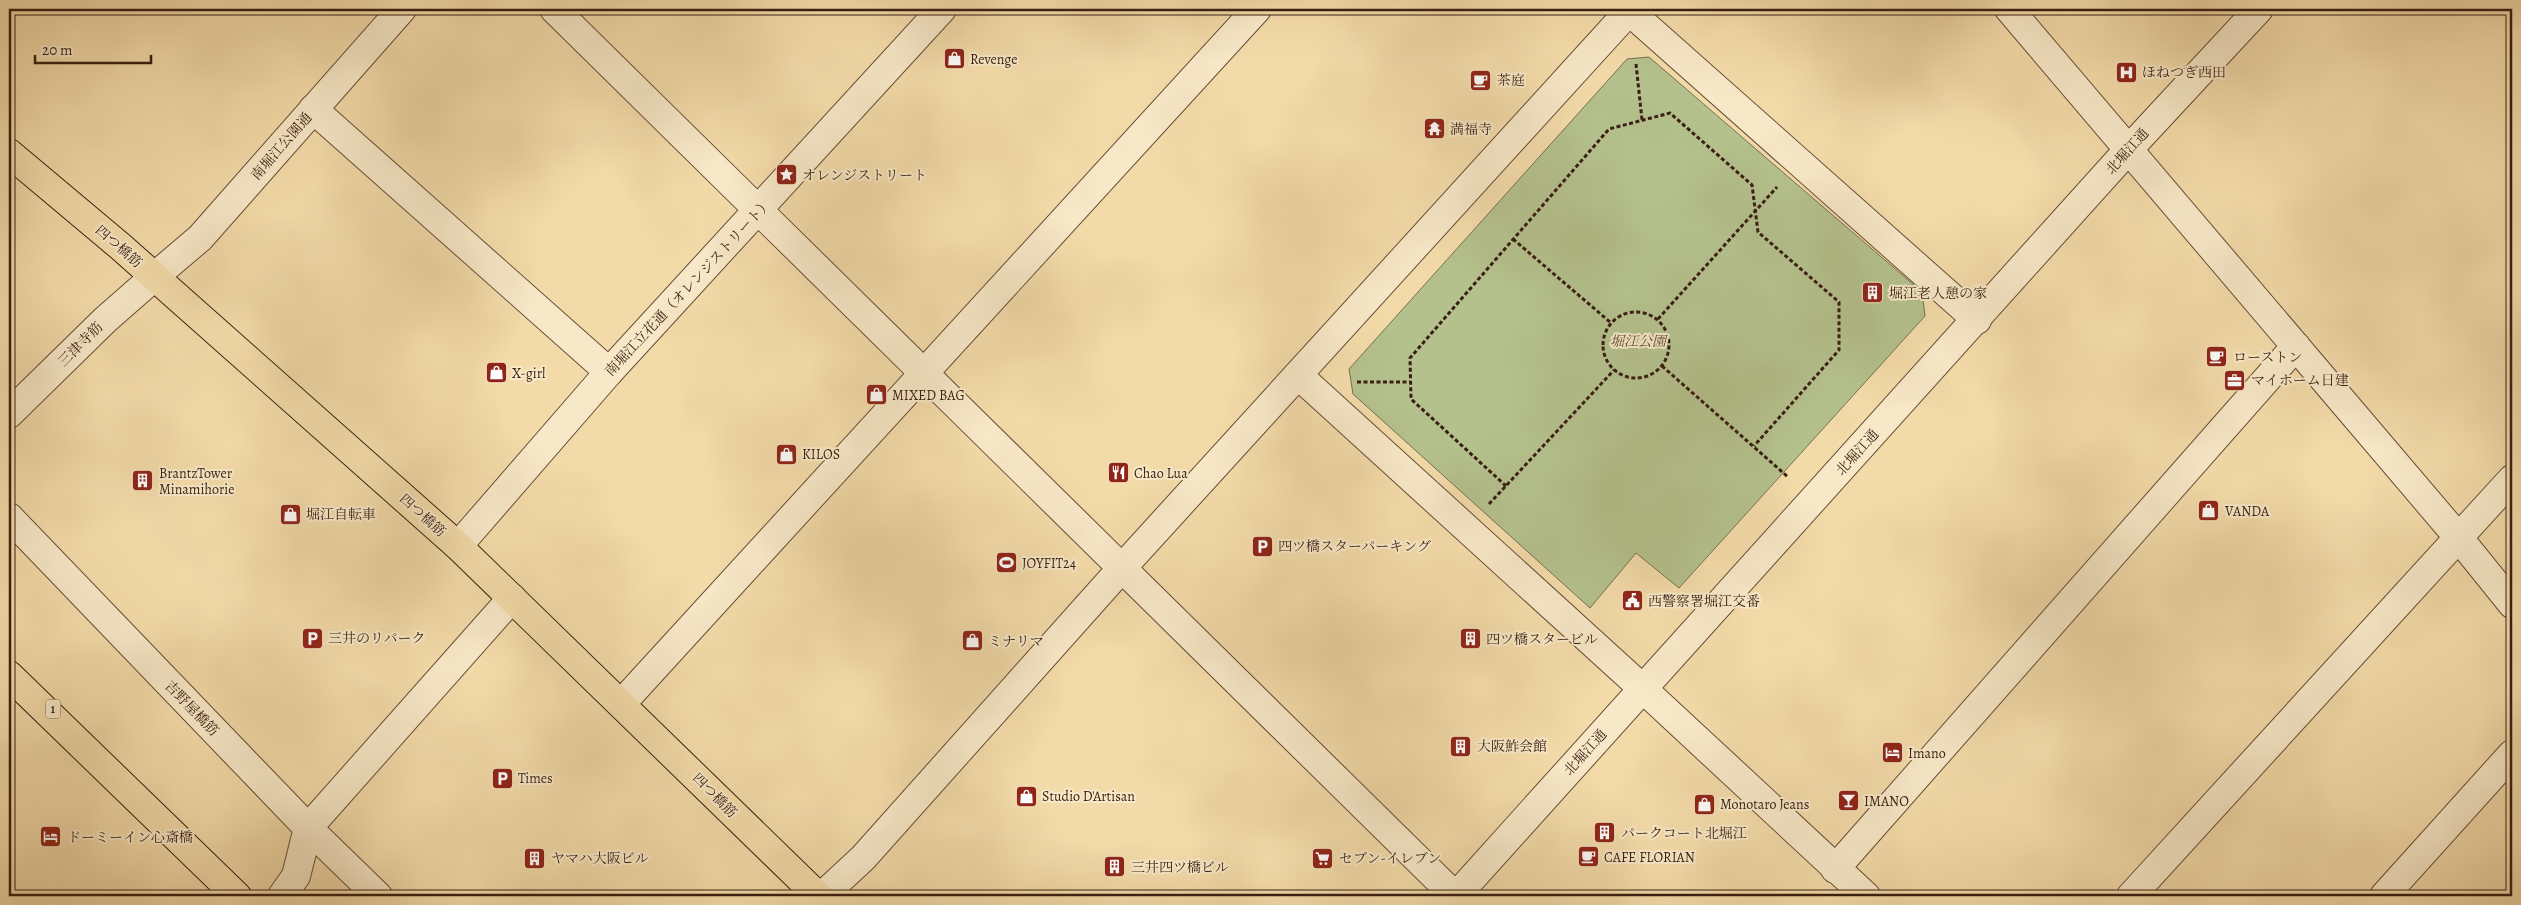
<svg xmlns="http://www.w3.org/2000/svg" width="2521" height="905" viewBox="0 0 2521 905" font-family="Alegreya,'Noto Serif JP',serif">
  <rect width="100%" height="100%" fill="#f3dba9"/>
  <filter id="stains"><feTurbulence type="fractalNoise" baseFrequency=".004" numOctaves="4"/><feColorMatrix values="0 0 0 0 .2 0 0 0 0 .09 0 0 0 0 .02 0 0 0 .5 -.17"/></filter>
  <radialGradient id="worn" r=".72"><stop offset=".6" stop-color="#630" stop-opacity="0"/><stop offset="1" stop-color="#630" stop-opacity=".3"/></radialGradient>
  <path fill="#b4c18d" stroke="#767050" d="M1649,57L1922,292L1925,316L1679,588L1636,553L1590,608L1353,394L1349,369L1627,59Z"/>
  <g fill="none" stroke-linecap="round" stroke-linejoin="round">
    <defs>
      <path id="minor" d="M2009,9L2458,537L2512,604
        M1629,11L1977,320
        M313,109L609,372
        M1298,375L1642,688L1866,896
        M9,414L105,320L154,277
        M9,517L308,828L378,896
        M622,703L1257,9
        M1835,869L2296,346
        M282,896L296,876L308,828L512,598
        M2384,896L2512,754"/>
      <path id="tertiary" d="M554,9L1455,896
        M154,277L200,238L402,9
        M458,546L609,372L942,9
        M822,896L863,858L1121,569L1631,9
        M1456,896L2128,150L2259,9
        M2131,896L2512,479"/>
      <path id="primary" d="M9,153L121,247L458,546L818,896"/>
      <path id="motorway" d="M9,675L237,896"/>
    </defs>
    <use href="#minor" stroke="#684d38" stroke-width="30"/>
    <use href="#tertiary" stroke="#684d38" stroke-width="30"/>
    <use href="#primary" stroke="#391e12" stroke-width="30"/>
    <use href="#motorway" stroke="#391e12" stroke-width="30"/>
    <path stroke="#391e12" stroke-width="3" stroke-dasharray="4 2.5" stroke-linecap="butt" d="M1636,64L1642,120
      M1513,239L1610,322
      M1603 345a33 33 0 1 1 66 0a33 33 0 1 1-66 0Z
      M1658,319L1777,187
      M1662,366L1788,477
      M1357,382H1410
      M1506,486L1411,399L1410,358L1609,129L1670,113L1752,185L1758,232L1839,302V350L1754,446
      M1489,504L1614,370"/>
    <use href="#minor" stroke="#f7e8c7" stroke-width="28"/>
    <use href="#tertiary" stroke="#f7e8c7" stroke-width="28"/>
    <use href="#primary" stroke="#f3dba9" stroke-width="28"/>
    <use href="#motorway" stroke="#f3dba9" stroke-width="28"/>
  </g>
  <defs>
    <symbol id="shop-square" viewBox="-11 -11 22 22"><rect x="-9" y="-9" width="18" height="18" rx="4" fill="#8f2418" stroke="#f7e8c7"/><path d="M-5-2.5h2.3a2.7 3.5 0 0 1 5.4 0H5L5.5 6h-11ZM-1.5-2.5h3a1.5 2.3 0 0 0-3 0Z" fill="#fff"/></symbol>
    <symbol id="hospital-square" viewBox="-11 -11 22 22"><rect x="-9" y="-9" width="18" height="18" rx="4" fill="#8f2418" stroke="#f7e8c7"/><path d="M-5-5h3v3.5h4V-5h3V5h-3V1.5h-4V5h-3Z" fill="#fff"/></symbol>
    <symbol id="cafe-square" viewBox="-11 -11 22 22"><rect x="-9" y="-9" width="18" height="18" rx="4" fill="#8f2418" stroke="#f7e8c7"/><path d="M-5.5-4.5H6V0H3Q3 3.5 0 3.5H-2.5Q-5.5 3.5-5.5 0ZM3-3.2v2h1.7v-2ZM-6 4.5H4V6H-6Z" fill="#fff"/></symbol>
    <symbol id="temple-square" viewBox="-11 -11 22 22"><rect x="-9" y="-9" width="18" height="18" rx="4" fill="#8f2418" stroke="#f7e8c7"/><path d="M0-6L5-2H3V0L6.5 2.5H4V6H1.5V3h-3V6H-4V2.5H-6.5L-3 0V-2H-5Z" fill="#fff"/></symbol>
    <symbol id="sight-square" viewBox="-11 -11 22 22"><rect x="-9" y="-9" width="18" height="18" rx="4" fill="#8f2418" stroke="#f7e8c7"/><path d="M0-6L1.8-2.2L6-1.7L2.9 1.2L3.7 5.4L0 3.3L-3.7 5.4L-2.9 1.2L-6-1.7L-1.8-2.2Z" fill="#fff"/></symbol>
    <symbol id="building-square" viewBox="-11 -11 22 22"><rect x="-9" y="-9" width="18" height="18" rx="4" fill="#8f2418" stroke="#f7e8c7"/><path d="M-4-6H4V6H1V3H-1V6H-4ZM-2.5-4.3h1.7v1.8h-1.7ZM.8-4.3h1.7v1.8H.8ZM-2.5-1h1.7V.8h-1.7ZM.8-1h1.7V.8H.8Z" fill="#fff"/></symbol>
    <symbol id="office-square" viewBox="-11 -11 22 22"><rect x="-9" y="-9" width="18" height="18" rx="4" fill="#8f2418" stroke="#f7e8c7"/><path d="M-6-3h4V-5.5h4V-3h4V5H-6ZM-1-4.5V-3h2v-1.5ZM-6 0V1H6V0Z" fill="#fff"/></symbol>
    <symbol id="restaurant-square" viewBox="-11 -11 22 22"><rect x="-9" y="-9" width="18" height="18" rx="4" fill="#8f2418" stroke="#f7e8c7"/><path d="M-5-6h1v4h1v-4h1v4h1v-4h1v5L-1.5 .5V6h-2V.5L-5-1ZM5-6V6H3V1.5H1.5Q1.5-4 5-6Z" fill="#fff"/></symbol>
    <symbol id="parking-square" viewBox="-11 -11 22 22"><rect x="-9" y="-9" width="18" height="18" rx="4" fill="#8f2418" stroke="#f7e8c7"/><path d="M-3.5-5.5H1a3.5 3.5 0 0 1 0 7H-1V5.5H-3.5ZM-1-3.4V-.6H.8a1.4 1.4 0 0 0 0-2.8Z" fill="#fff"/></symbol>
    <symbol id="stadium-square" viewBox="-11 -11 22 22"><rect x="-9" y="-9" width="18" height="18" rx="4" fill="#8f2418" stroke="#f7e8c7"/><path d="M0-5a6.5 5 0 1 0 0 10a6.5 5 0 1 0 0-10ZM-3.5-1.8h7v3.6h-7Z" fill="#fff"/></symbol>
    <symbol id="civic-square" viewBox="-11 -11 22 22"><rect x="-9" y="-9" width="18" height="18" rx="4" fill="#8f2418" stroke="#f7e8c7"/><path d="M-.6-6.5H3V-4.5H.6V-3L4-1V1h2V6H-6V1h2V-1L-.6-3ZM-1.2 2.5V6h2.4V2.5Z" fill="#fff"/></symbol>
    <symbol id="hotel-square" viewBox="-11 -11 22 22"><rect x="-9" y="-9" width="18" height="18" rx="4" fill="#8f2418" stroke="#f7e8c7"/><path d="M-6-4.5h1.5V1H6V5H4.5V3h-9V5H-6ZM-4 0a1.8 1.8 0 1 1 3.6 0ZM.5 0V-2.5h3Q6-2.5 6 0Z" fill="#fff"/></symbol>
    <symbol id="bar-square" viewBox="-11 -11 22 22"><rect x="-9" y="-9" width="18" height="18" rx="4" fill="#8f2418" stroke="#f7e8c7"/><path d="M-6-5H6L.8 .8V4.5H3.5V6h-7V4.5H-.8V.8Z" fill="#fff"/></symbol>
    <symbol id="supermarket-square" viewBox="-11 -11 22 22"><rect x="-9" y="-9" width="18" height="18" rx="4" fill="#8f2418" stroke="#f7e8c7"/><path d="M-6-5.5h2.5l.6 2H6L4.5 2H-2.5L-4.4-4H-6ZM-1.5 3.2a1.3 1.3 0 1 0 .1 0ZM3 3.2a1.3 1.3 0 1 0 .1 0Z" fill="#fff"/></symbol>
  </defs>
  <g fill-rule="evenodd">
    <use href="#shop-square" x="942" y="46" width="25" height="25"/>
    <use href="#hospital-square" x="2114" y="60" width="25" height="25"/>
    <use href="#cafe-square" x="1468" y="68" width="25" height="25"/>
    <use href="#temple-square" x="1422" y="116" width="25" height="25"/>
    <use href="#sight-square" x="774" y="162" width="25" height="25"/>
    <use href="#building-square" x="1860" y="280" width="25" height="25"/>
    <use href="#cafe-square" x="2204" y="344" width="25" height="25"/>
    <use href="#shop-square" x="484" y="360" width="25" height="25"/>
    <use href="#office-square" x="2222" y="368" width="25" height="25"/>
    <use href="#shop-square" x="864" y="382" width="25" height="25"/>
    <use href="#shop-square" x="774" y="442" width="25" height="25"/>
    <use href="#restaurant-square" x="1106" y="460" width="25" height="25"/>
    <use href="#building-square" x="130" y="468" width="25" height="25"/>
    <use href="#shop-square" x="2196" y="498" width="25" height="25"/>
    <use href="#shop-square" x="278" y="502" width="25" height="25"/>
    <use href="#parking-square" x="1250" y="534" width="25" height="25"/>
    <use href="#stadium-square" x="994" y="550" width="25" height="25"/>
    <use href="#civic-square" x="1620" y="588" width="25" height="25"/>
    <use href="#parking-square" x="300" y="626" width="25" height="25"/>
    <use href="#building-square" x="1458" y="626" width="25" height="25"/>
    <use href="#shop-square" x="960" y="628" width="25" height="25"/>
    <use href="#building-square" x="1448" y="734" width="25" height="25"/>
    <use href="#hotel-square" x="1880" y="740" width="25" height="25"/>
    <use href="#parking-square" x="490" y="766" width="25" height="25"/>
    <use href="#shop-square" x="1014" y="784" width="25" height="25"/>
    <use href="#bar-square" x="1836" y="788" width="25" height="25"/>
    <use href="#shop-square" x="1692" y="792" width="25" height="25"/>
    <use href="#building-square" x="1592" y="820" width="25" height="25"/>
    <use href="#hotel-square" x="38" y="824" width="25" height="25"/>
    <use href="#cafe-square" x="1576" y="844" width="25" height="25"/>
    <use href="#building-square" x="522" y="846" width="25" height="25"/>
    <use href="#supermarket-square" x="1310" y="846" width="25" height="25"/>
    <use href="#building-square" x="1102" y="854" width="25" height="25"/>
  </g>
  <g text-anchor="middle" stroke-width="4" stroke-linejoin="round" paint-order="stroke">
    <rect fill="#f7e8c7" stroke="#725b48" stroke-width="1" x="45.5" y="699.5" width="15" height="19" rx="4"/>
    <g font-size="12" font-weight="bold" fill="#391e12">
      <text x="53" y="713">1</text>
    </g>
    <g font-size="14" fill="#391e12" stroke="#f7e8c7" text-anchor="start">
      <text x="970" y="64">Revenge</text>
      <text x="2142" y="77">ほねつぎ西田</text>
      <text x="1497" y="85">茶庭</text>
      <text x="1450" y="134">満福寺</text>
      <text x="802" y="180">オレンジストリート</text>
      <text x="1889" y="298">堀江老人憩の家</text>
      <text x="2233" y="362">ローストン</text>
      <text x="512" y="378">X-girl</text>
      <text x="2251" y="385">マイホーム日建</text>
      <text x="892" y="400">MIXED BAG</text>
      <text x="802" y="459">KILOS</text>
      <text x="159" y="478">BrantzTower<tspan x="159" dy="16">Minamihorie</tspan></text>
      <text x="1134" y="478">Chao Lua</text>
      <text x="2225" y="516">VANDA</text>
      <text x="306" y="519">堀江自転車</text>
      <text x="1278" y="551">四ツ橋スターパーキング</text>
      <text x="1022" y="568">JOYFIT24</text>
      <text x="1648" y="606">西警察署堀江交番</text>
      <text x="328" y="643">三井のリパーク</text>
      <text x="1486" y="644">四ツ橋スタービル</text>
      <text x="988" y="646">ミナリマ</text>
      <text x="1477" y="751">大阪鮓会館</text>
      <text x="1908" y="758">Imano</text>
      <text x="518" y="783">Times</text>
      <text x="1042" y="801">Studio D'Artisan</text>
      <text x="1864" y="806">IMANO</text>
      <text x="1720" y="809">Monotaro Jeans</text>
      <text x="1621" y="838">パークコート北堀江</text>
      <text x="67" y="842">ドーミーイン心斎橋</text>
      <text x="1604" y="862">CAFE FLORIAN</text>
      <text x="551" y="863">ヤマハ大阪ビル</text>
      <text x="1339" y="863">セブン-イレブン</text>
      <text x="1131" y="872">三井四ツ橋ビル</text>
    </g>
    <g font-size="14" fill="#391e12" stroke="#f7e8c7">
      <text transform="translate(281 146) rotate(-49)" y="5">南堀江公園通</text>
      <text transform="translate(2127 151) rotate(-48)" y="5">北堀江通</text>
      <text transform="translate(119 246) rotate(41)" y="5">四つ橋筋</text>
      <text transform="translate(688 287) rotate(-47)" y="5">南堀江立花通（オレンジストリート）</text>
      <text transform="translate(80 344) rotate(-45)" y="5">三津寺筋</text>
      <text transform="translate(1857 452) rotate(-48)" y="5">北堀江通</text>
      <text transform="translate(423 515) rotate(42)" y="5">四つ橋筋</text>
      <text transform="translate(192 708) rotate(46)" y="5">吉野屋橋筋</text>
      <text transform="translate(1585 752) rotate(-48)" y="5">北堀江通</text>
      <text transform="translate(715 795) rotate(45)" y="5">四つ橋筋</text>
    </g>
    <g font-size="14" font-style="italic" fill="#5e4f37" stroke="#f7e8c7">
      <text x="1638" y="346">堀江公園</text>
    </g>
  </g>
  <rect width="2521" height="905" fill="none" stroke="#f3dba9" stroke-width="30"/>
  <rect x="10" y="10" width="2501" height="885" fill="none" stroke="#391e12" stroke-width="2.5"/>
  <rect x="15" y="15" width="2491" height="875" fill="none" stroke="#391e12"/>
  <path d="M35 55v8h116v-8" fill="none" stroke="#391e12" stroke-width="2.5"/>
  <text x="42" y="55" font-size="15" fill="#391e12" stroke="#f7e8c7" stroke-width="4" paint-order="stroke">20 m</text>
  <rect width="100%" height="100%" filter="url(#stains)"/>
  <rect width="100%" height="100%" fill="url(#worn)"/>
</svg>
